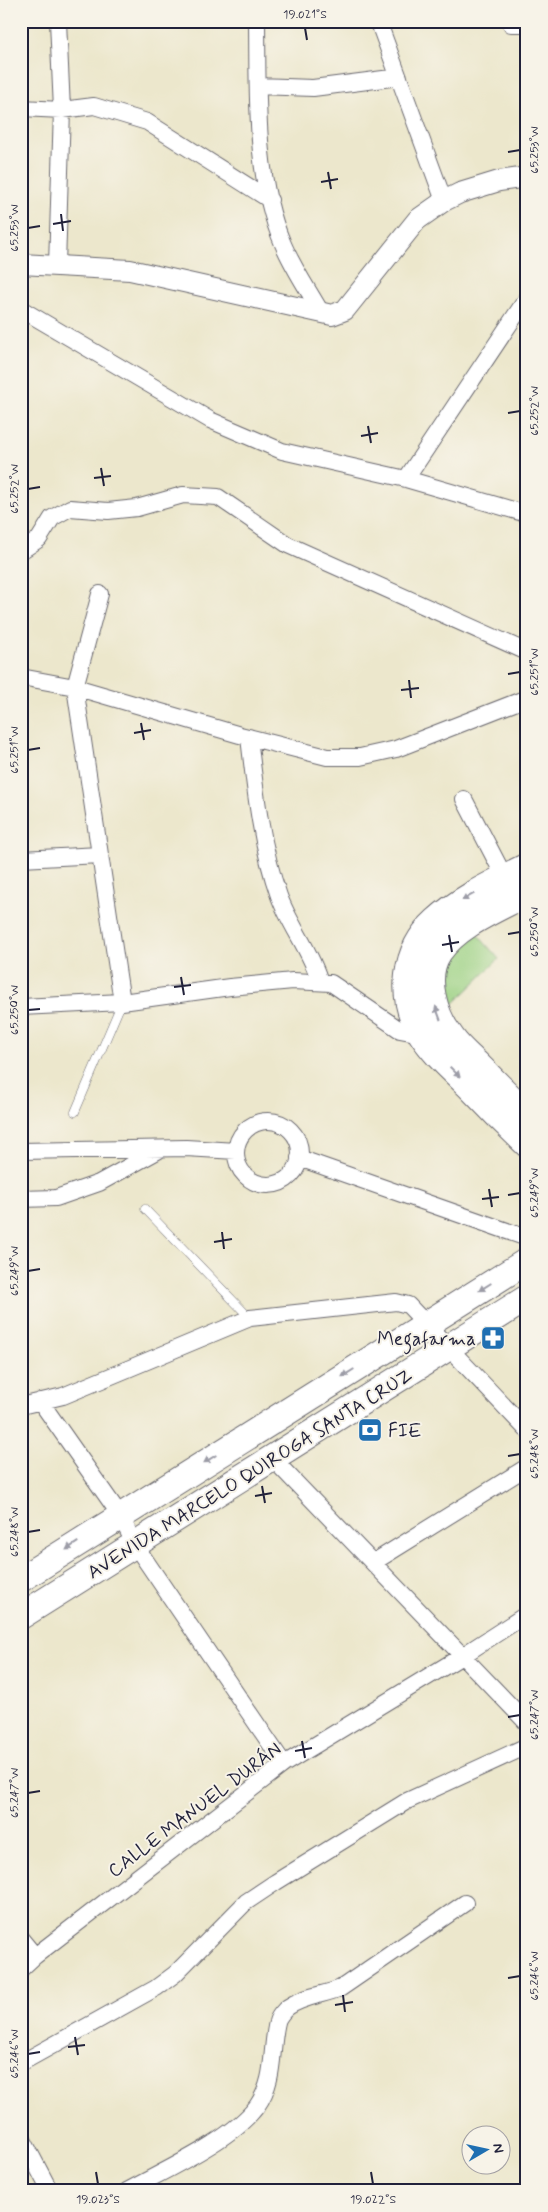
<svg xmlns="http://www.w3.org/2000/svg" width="548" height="2212" viewBox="0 0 548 2212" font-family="Mynerve,sans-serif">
  <rect width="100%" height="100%" fill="#f7f3e8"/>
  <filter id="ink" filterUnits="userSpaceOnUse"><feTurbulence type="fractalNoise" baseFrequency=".02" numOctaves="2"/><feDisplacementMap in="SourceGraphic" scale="10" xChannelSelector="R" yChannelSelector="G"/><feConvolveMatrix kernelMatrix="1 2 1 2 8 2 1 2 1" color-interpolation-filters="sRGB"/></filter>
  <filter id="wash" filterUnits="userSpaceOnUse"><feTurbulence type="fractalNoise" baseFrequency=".0096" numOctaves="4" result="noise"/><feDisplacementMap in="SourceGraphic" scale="20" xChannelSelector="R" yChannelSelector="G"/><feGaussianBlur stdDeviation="1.12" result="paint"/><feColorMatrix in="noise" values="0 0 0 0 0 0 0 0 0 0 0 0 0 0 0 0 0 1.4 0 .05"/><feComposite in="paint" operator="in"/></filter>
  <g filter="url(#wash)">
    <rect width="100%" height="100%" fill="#ece7cc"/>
    <path fill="#9bd183" stroke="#5e7a5f" d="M477,934L499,959L450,1007C435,971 450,957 477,934Z"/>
  </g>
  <g filter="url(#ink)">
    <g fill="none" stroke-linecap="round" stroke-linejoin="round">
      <defs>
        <path id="service" d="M75,1112L122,1002
          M145,1209L250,1318"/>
        <path id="minor" d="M257,21C258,92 254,178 283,244C293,268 309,291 322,314
          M511,24H527
          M380,26L444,201
          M258,86L313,88L399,77
          M21,108L62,110L94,106L147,122L270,200
          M57,265L62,110L58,21
          M21,309L210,420L282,451L406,479L527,514
          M406,479L527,298
          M21,551L39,539L52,518L70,508L108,511L137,508L183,495L218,497L288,545L527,652
          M100,594L75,687L122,1002
          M21,677L75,687L240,735L327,757H360L396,749L527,698
          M249,737C255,789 261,846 279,896C290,926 311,951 320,982
          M464,799L505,878L511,885
          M21,859L100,855
          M21,1007L122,1002L230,987L293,981L331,983L400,1030L421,1034
          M236 1153a32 32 0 1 1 64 0a32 32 0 1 1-64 0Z
          M21,1151L186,1148L236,1151
          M299,1158L527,1238
          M21,1199L56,1198L99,1183L159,1150
          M40,1401L120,1515L135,1545L284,1764
          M21,1406L63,1396L250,1318L396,1302L408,1305L527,1430
          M272,1458L527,1723
          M374,1562L527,1467
          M21,1939L35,1956
          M21,1969L35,1956L284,1764L462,1656L527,1614
          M21,2063L156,1988L175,1974L246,1902L276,1882L407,1801L527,1746
          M21,2136L50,2191
          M127,2191C165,2170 232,2140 257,2106C276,2079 270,2051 277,2022C278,2017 284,2010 288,2007C304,1996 324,1995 341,1988L465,1903"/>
        <path id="tertiary" d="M21,264L130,270L332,315L345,310L417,220L444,201L460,193L499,181L527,177"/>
        <path id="trunk" d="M527,866C496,882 462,897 436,921C404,950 398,998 422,1035C435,1055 454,1071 471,1088C489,1107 508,1126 527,1144
          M527,893C498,909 458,924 439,952C422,977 435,1017 452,1038C458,1047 468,1055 476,1063C493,1080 510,1097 527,1114
          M21,1579L527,1261
          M21,1616L527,1298"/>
      </defs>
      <use href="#service" stroke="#69676e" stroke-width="9"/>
      <use href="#minor" stroke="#69676e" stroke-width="18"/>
      <use href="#tertiary" stroke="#69676e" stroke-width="22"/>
      <use href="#trunk" stroke="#69676e" stroke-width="28"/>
      <use href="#service" stroke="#fff" stroke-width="8"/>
      <use href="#minor" stroke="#fff" stroke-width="16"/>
      <use href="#tertiary" stroke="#fff" stroke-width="20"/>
      <use href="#trunk" stroke="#fff" stroke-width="26"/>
    </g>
    <defs><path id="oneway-solid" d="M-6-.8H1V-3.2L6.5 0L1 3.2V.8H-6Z" transform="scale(1.25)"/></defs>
    <g fill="#9c9ca7">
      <use href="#oneway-solid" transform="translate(468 897) rotate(151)"/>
      <use href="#oneway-solid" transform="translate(438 1013) rotate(-110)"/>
      <use href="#oneway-solid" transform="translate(455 1072) rotate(45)"/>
      <use href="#oneway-solid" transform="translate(485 1287) rotate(148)"/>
      <use href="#oneway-solid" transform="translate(348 1373) rotate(148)"/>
      <use href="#oneway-solid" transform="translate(210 1459) rotate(148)"/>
      <use href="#oneway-solid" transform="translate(72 1546) rotate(147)"/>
    </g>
  </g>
  <path fill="none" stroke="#22223b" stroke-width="2" d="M305,28L307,40M508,152L520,150M328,172L331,189M321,182L338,179M61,214L63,231M53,224L71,221M28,228L40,226M508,413L520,411M368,426L371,443M361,436L378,433M101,468L104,486M94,478L111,476M28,489L40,487M508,674L520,672M409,680L411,698M401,690L419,688M141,723L144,740M134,733L151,730M28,750L40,748M508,934L520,932M449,935L452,952M442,945L459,942M181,977L184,995M174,987L191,985M28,1010L40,1009M489,1189L492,1207M508,1195L520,1193M482,1199L499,1197M222,1232L224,1249M214,1242L232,1239M28,1271L40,1269M508,1456L520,1454M262,1486L265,1503M255,1496L272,1493M28,1532L40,1530M508,1717L520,1715M302,1741L305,1758M295,1751L312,1748M28,1793L40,1791M508,1978L520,1976M343,1995L345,2012M335,2005L353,2002M75,2037L78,2055M68,2047L85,2045M28,2054L40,2052M96,2172L98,2184M371,2172L373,2184"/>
  <defs>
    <symbol id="pharmacy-square" viewBox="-11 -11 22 22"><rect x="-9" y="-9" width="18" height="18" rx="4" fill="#1f6fb2" stroke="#f7f3e8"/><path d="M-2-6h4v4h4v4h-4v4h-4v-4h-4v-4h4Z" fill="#fff"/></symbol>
    <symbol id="bank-square" viewBox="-11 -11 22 22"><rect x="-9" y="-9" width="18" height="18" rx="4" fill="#1f6fb2" stroke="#f7f3e8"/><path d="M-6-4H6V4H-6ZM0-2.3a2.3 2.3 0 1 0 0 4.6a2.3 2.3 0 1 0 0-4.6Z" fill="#fff"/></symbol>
  </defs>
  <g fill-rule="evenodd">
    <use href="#pharmacy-square" x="479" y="1324" width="28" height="28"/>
    <use href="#bank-square" x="356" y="1416" width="28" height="28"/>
  </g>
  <g text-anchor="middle" stroke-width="4" stroke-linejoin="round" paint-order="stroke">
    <g font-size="19" fill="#22223b" stroke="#f7f3e8" text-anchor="end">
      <text x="476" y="1345">Megafarma</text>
      <text x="388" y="1437" text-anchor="start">FIE</text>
    </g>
    <g font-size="19" fill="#22223b" stroke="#f7f3e8">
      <text transform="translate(249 1473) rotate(-32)" y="7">AVENIDA MARCELO QUIROGA SANTA CRUZ</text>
      <text transform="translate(194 1809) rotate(-37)" y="7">CALLE MANUEL DURÁN</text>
    </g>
  </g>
  <rect width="548" height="2212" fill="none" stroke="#f7f3e8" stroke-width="55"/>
  <g transform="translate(486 2150) rotate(81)"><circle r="24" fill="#f7f3e8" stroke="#a29fa3"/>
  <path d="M0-4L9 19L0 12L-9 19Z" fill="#1f6fb2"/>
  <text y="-8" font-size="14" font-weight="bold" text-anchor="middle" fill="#22223b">N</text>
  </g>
  <rect x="28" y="28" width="492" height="2156" fill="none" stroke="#22223b" stroke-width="2"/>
  <g font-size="12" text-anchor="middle" fill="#22223b">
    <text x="305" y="18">19.021°S</text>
    <text transform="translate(534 150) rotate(-90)" y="4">65.253°W</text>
    <text transform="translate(14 228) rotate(-90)" y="4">65.253°W</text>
    <text transform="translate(534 411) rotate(-90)" y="4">65.252°W</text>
    <text transform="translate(14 489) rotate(-90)" y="4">65.252°W</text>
    <text transform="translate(534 672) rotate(-90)" y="4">65.251°W</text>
    <text transform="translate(14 750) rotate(-90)" y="4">65.251°W</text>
    <text transform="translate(534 932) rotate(-90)" y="4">65.250°W</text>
    <text transform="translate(14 1010) rotate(-90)" y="4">65.250°W</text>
    <text transform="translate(534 1193) rotate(-90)" y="4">65.249°W</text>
    <text transform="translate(14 1271) rotate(-90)" y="4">65.249°W</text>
    <text transform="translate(534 1454) rotate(-90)" y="4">65.248°W</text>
    <text transform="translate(14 1532) rotate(-90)" y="4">65.248°W</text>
    <text transform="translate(534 1715) rotate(-90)" y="4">65.247°W</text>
    <text transform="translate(14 1793) rotate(-90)" y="4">65.247°W</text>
    <text transform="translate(534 1976) rotate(-90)" y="4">65.246°W</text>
    <text transform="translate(14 2054) rotate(-90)" y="4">65.246°W</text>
    <text x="98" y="2203">19.023°S</text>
    <text x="373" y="2203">19.022°S</text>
  </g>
</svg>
